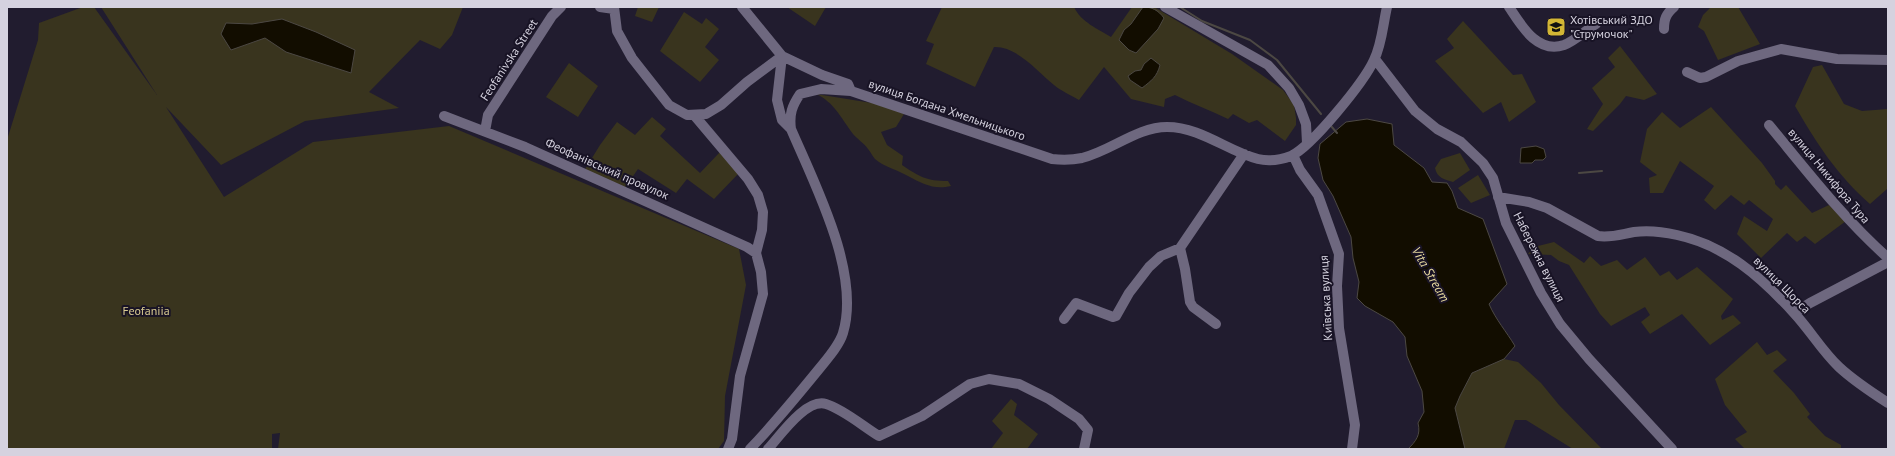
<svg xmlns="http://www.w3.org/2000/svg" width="1895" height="456" viewBox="0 0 1895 456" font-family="'PT Sans',sans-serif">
  <rect width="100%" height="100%" fill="#211c2f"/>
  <path fill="#39341e" d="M83,7H94L157,95L101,7H463L452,35L440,49L420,40L369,92L399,108L305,121L221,165L166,107L224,197L313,142L449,126L739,249L746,285L725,396L724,441L718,449H278L280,433L272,434V449H7V140L38,40L39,23Z
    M638,7H659L652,22L635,16Z
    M787,7H826L815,26Z
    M942,7H1074C1081,22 1098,29 1111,37L1132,7H1154L1232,54L1283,90L1294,105L1296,118V125L1285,141L1257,120L1249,123L1233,114L1228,119C1210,110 1192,104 1175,95L1165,99L1164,107L1131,99L1104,67L1079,100C1071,95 1061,91 1054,85C1038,72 1017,46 994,47L975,87L926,64L934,44L926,41Z
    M1738,7L1760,44L1718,60L1704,31L1698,27L1703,15L1710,8Z
    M684,12L702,24L706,18L719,29L705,47L719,60L700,82L660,51Z
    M1463,21L1513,75L1522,74L1536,102L1509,122L1501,102L1483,113L1435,61L1454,48L1447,39Z
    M1620,46L1657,94L1644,100L1626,96L1620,104L1593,131L1587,129L1603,104L1592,88L1615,67L1608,58Z
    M569,63L598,86L578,117L546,97Z
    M1822,65L1844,104L1862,111L1888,109V190L1887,189L1870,204C1837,175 1817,144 1795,106L1813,67Z
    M816,94L878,104L904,114L896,127L881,132L887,145L903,156L902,165C920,177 926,181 948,181L951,186C934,190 923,184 908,176C898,170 884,167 875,159C872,156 871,152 868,149C864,143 857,139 853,134C841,118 834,102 816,94Z
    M1711,107L1762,163L1775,181V184L1781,190L1786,185L1812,213L1829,205L1846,221L1815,244L1805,236L1797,242L1787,233L1761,258L1737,234L1744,216L1767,231L1773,219L1749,200L1744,205L1731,195L1715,210L1704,200L1714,186L1680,161L1663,193H1650L1649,178L1657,175L1640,162L1647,129L1662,112L1680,128Z
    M652,117L666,129L660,136L700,173L720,152L739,173L714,199L687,179L676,193L638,169L624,189L584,171L600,145L617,122L635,135Z
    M1460,153L1470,170L1453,182C1444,179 1437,178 1435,168L1441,159Z
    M1478,175L1490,195L1471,203L1458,188Z
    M1554,242L1584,263L1590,256L1601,266L1617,260L1627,270L1645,257L1660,276L1669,271L1677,280L1697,267L1733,299L1721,316L1722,320L1733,315L1741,323L1710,345L1682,314L1650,334L1641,322L1650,315L1645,307L1611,326L1600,314L1569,265L1559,261L1551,255L1528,254L1534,247Z
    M1757,342L1767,355L1777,350L1787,360L1773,371L1794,393L1810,414L1807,417L1825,436L1841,445V449H1745L1735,439L1747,432L1725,405L1715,379Z
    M1504,359L1518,362L1541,383L1559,405L1602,449H1573L1526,420H1515L1504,449H1465L1454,408L1472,373Z
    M1011,399L1017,404L1014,415L1038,434L1027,449H991L1003,433L992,421Z"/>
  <path fill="#120d00" stroke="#4c4843" d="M1143,7C1152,7 1158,10 1164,18L1158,29L1136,53L1129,50L1119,40L1124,30L1131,24Z
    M282,19L316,32L355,50L351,73L286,52L265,38L231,50L221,34L226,23L252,24Z
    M1151,58L1160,65C1157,77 1151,81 1142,88L1130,80L1128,76L1135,71L1141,70L1144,64Z
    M1367,119L1392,124L1394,145L1424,168L1432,182L1447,183L1452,191L1458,208L1483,219L1507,284L1489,304C1496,320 1506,331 1515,346L1504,359L1472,373L1460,396L1455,408L1465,449H1408C1416,441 1421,435 1418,423L1424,412L1422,391L1407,356L1405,337L1393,322L1365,306L1357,298L1359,282L1353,258L1351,237L1333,196L1323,180L1318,158L1320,144L1346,122Z
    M1536,146L1544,149L1546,157L1543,160H1535L1532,163H1520L1521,148Z"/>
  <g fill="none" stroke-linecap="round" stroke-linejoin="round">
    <path stroke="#4c4843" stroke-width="2" d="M1180,7L1202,21L1250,40L1277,60L1321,114
      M1331,126L1337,133
      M1579,173L1602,171"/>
    <path stroke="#6e687f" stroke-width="10" d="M600,7L614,9
      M614,7L617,31L632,58L669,105L687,115L706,114L721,105L747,82L782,56L822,75L848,84L851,91
      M742,7L782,56L777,100L782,120L791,129
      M1165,7L1268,65L1289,88L1299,105L1306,124L1307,143
      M1509,7C1521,25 1537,54 1564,45C1575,41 1586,30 1596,24
      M1664,29C1664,19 1666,14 1674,7
      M1375,59L1415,111L1437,129L1461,142L1483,163L1493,178L1506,223L1541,293L1560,324L1589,359L1672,449
      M1687,72L1700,78L1706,77L1738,61L1781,49L1837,59L1888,60
      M694,115L748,179L758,195L763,212L762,230L756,253L761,272L763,294L740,376L732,439L728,449
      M444,116L525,147L747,247L756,253
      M1769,125C1807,171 1843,218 1888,258
      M485,131L488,115L552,16L561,7
      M1293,155L1300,170L1318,195L1339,254L1337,286L1339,328L1355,425L1352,449
      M1498,197L1529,202L1547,208L1598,236C1611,238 1622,234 1634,232C1648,230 1664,232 1677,235C1725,245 1761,277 1794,313C1810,330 1822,351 1839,367C1854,381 1871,392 1888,403
      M1180,248L1185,269L1190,302L1193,307L1216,324
      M1794,313L1810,303L1888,262
      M1064,319L1076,303L1113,317L1116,316L1129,293L1149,267L1161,256L1180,248L1244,154
      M750,449C774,424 797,396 819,369C827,359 839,346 843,333C861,273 815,185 791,129C789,114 792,106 800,94L821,89L851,91L1052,159C1062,160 1072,160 1082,158C1111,151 1137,127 1167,127C1201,127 1227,151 1258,159C1270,162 1280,160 1291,156C1312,146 1364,82 1374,60C1382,44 1383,24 1387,7
      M768,449C780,436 806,398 826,404C843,409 864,427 879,436L922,416L970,384L989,379L1019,384L1049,399L1079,419L1088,430L1084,449"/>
  </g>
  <defs>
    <symbol id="school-square" viewBox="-11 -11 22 22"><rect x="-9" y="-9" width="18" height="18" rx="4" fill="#d3b635" stroke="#181325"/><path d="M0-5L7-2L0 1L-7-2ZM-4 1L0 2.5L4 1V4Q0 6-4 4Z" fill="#111"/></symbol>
  </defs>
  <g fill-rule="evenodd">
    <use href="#school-square" x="1545" y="16" width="22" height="22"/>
  </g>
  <g text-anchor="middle" stroke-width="4" stroke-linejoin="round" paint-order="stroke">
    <g font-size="12" fill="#d5d2df" stroke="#181325" text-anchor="start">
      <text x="1570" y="24">Хотівський ЗДО<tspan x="1570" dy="14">"Струмочок"</tspan></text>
    </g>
    <g font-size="12" fill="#d5d2df" stroke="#181325">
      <text transform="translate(509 60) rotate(-57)" y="4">Feofanivska Street</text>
      <text transform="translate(947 110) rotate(19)" y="4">вулиця Богдана Хмельницького</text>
      <text transform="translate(607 169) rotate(24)" y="4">Феофанівський провулок</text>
      <text transform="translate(1829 176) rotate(50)" y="4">вулиця Никифора Тура</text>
      <text transform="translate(1539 257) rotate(63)" y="4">Набережна вулиця</text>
      <text transform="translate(1782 285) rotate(45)" y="4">вулиця Щорса</text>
      <text transform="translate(1326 298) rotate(-93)" y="4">Київська вулиця</text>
    </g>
    <g font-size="12" fill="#d8ca90" stroke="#181325">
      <text x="146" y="315">Feofaniia</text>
    </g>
    <g font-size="13" font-style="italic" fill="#e6d89d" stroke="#181325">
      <text transform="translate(1431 274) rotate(60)" y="5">Vita Stream</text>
    </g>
  </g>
  <rect width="1895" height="456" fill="none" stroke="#d5d2df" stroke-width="16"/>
</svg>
